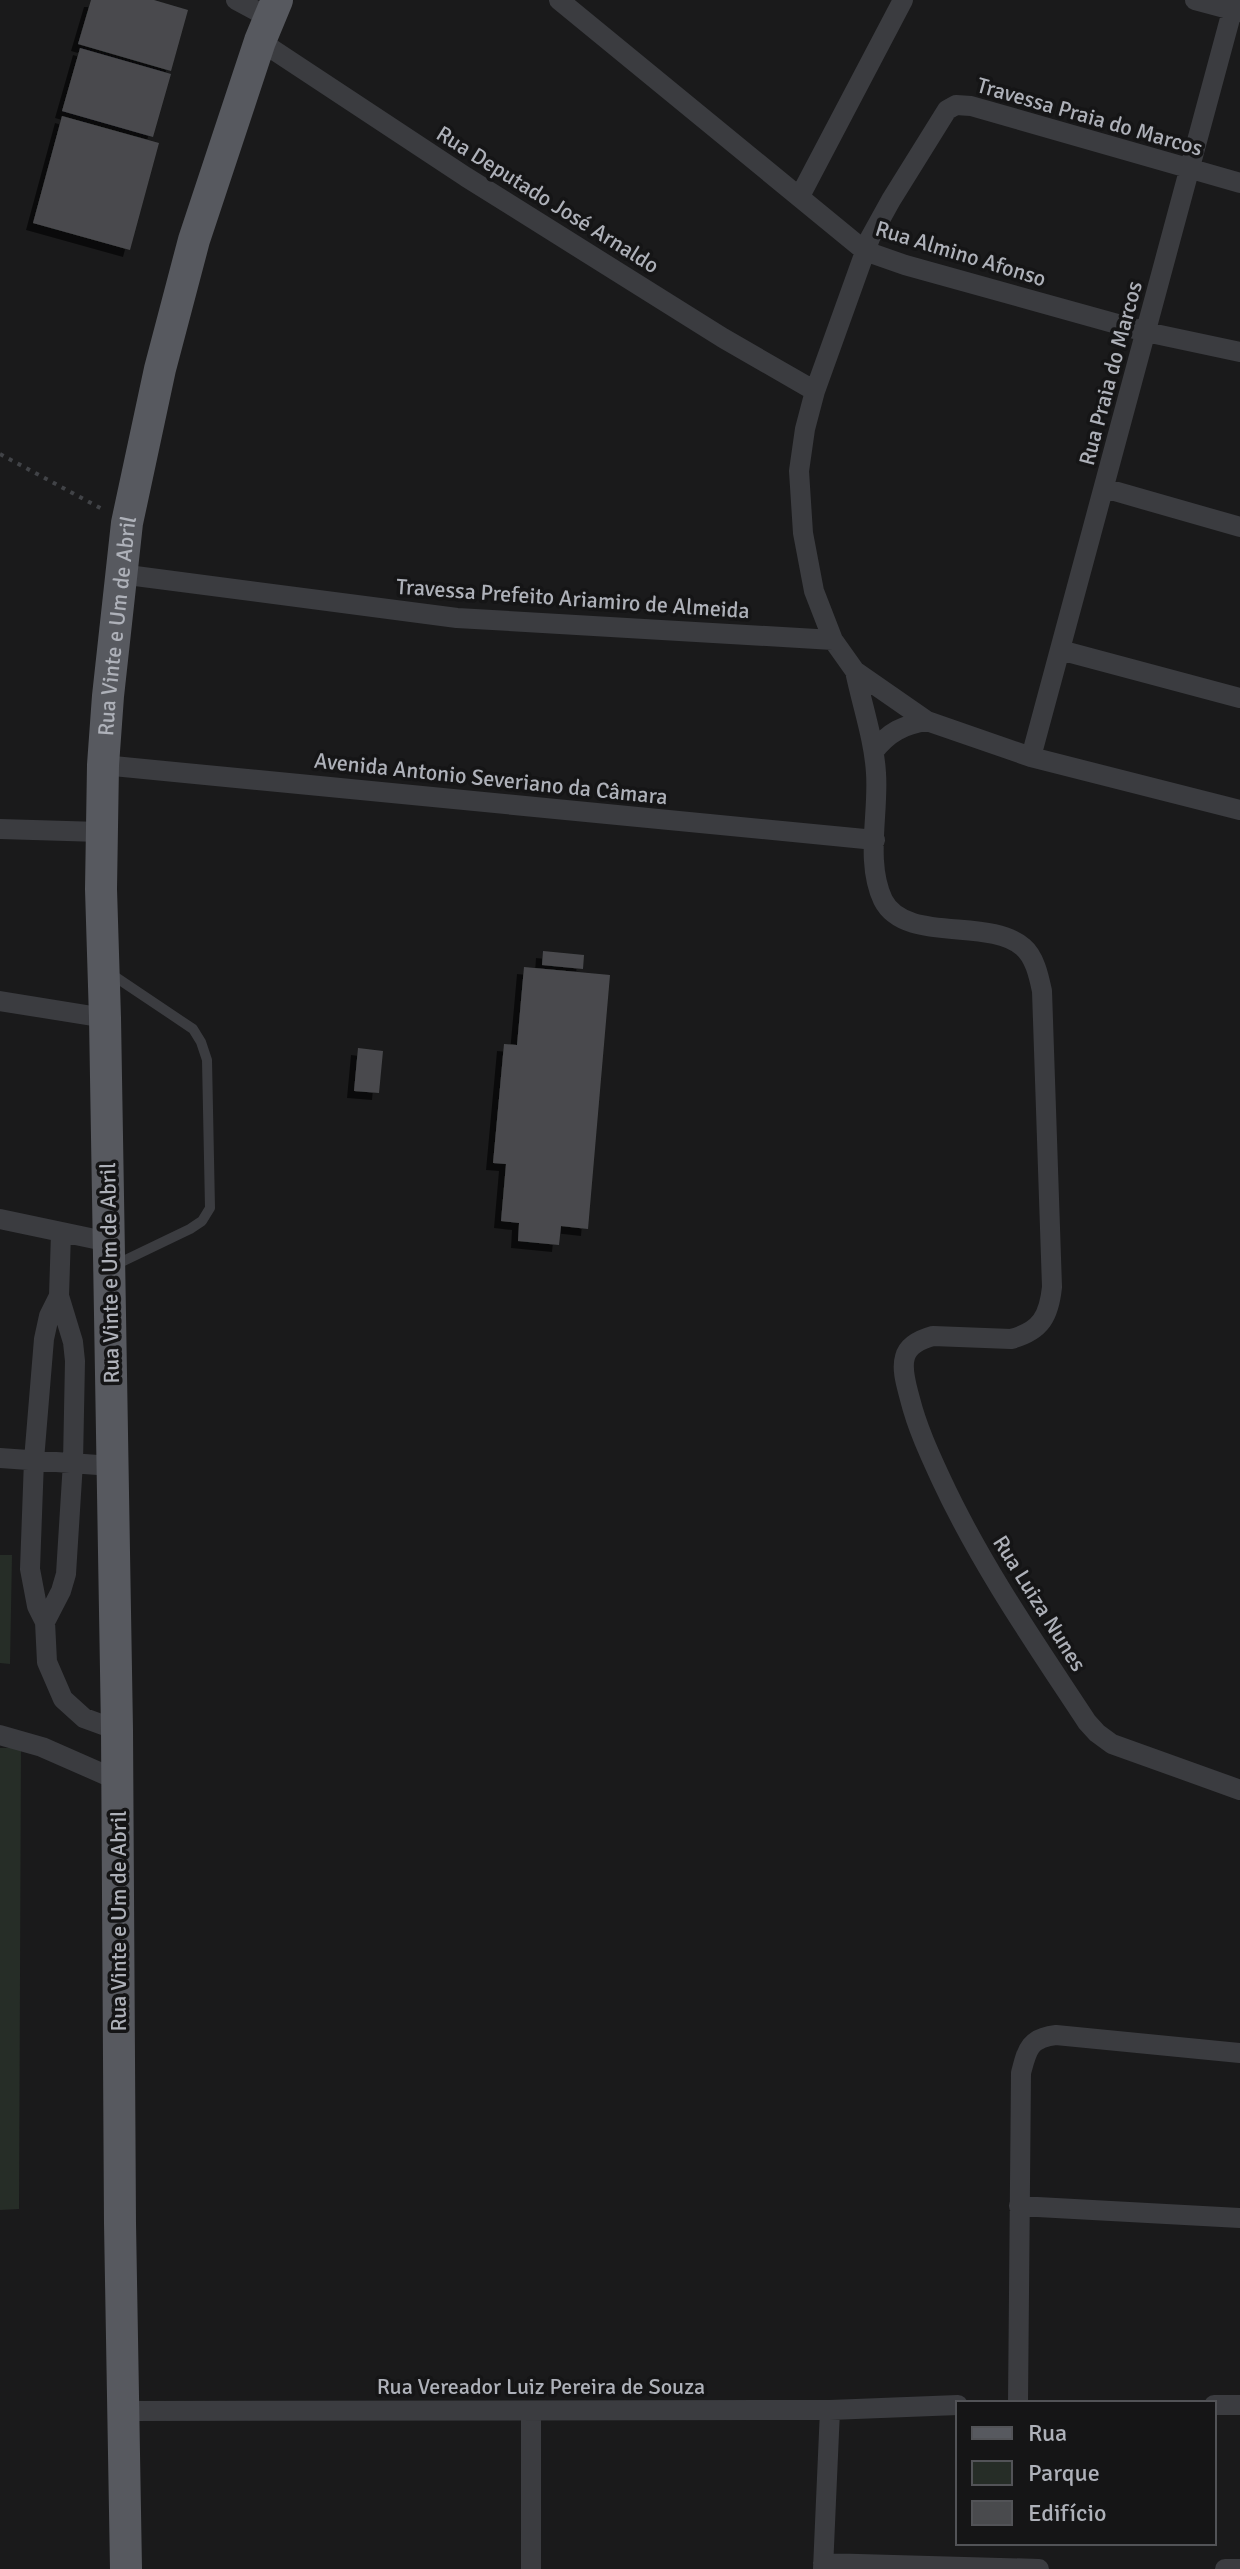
<svg xmlns="http://www.w3.org/2000/svg" width="1240" height="2569" viewBox="0 0 1240 2569" font-family="Signika,sans-serif">
  <defs>
    <filter id="shadow"><feDropShadow dx="-7" dy="7" stdDeviation="0" flood-color="#0009"/></filter>
  </defs>
  <rect width="100%" height="100%" fill="#1a1a1b"/>
  <path fill="#262d27" d="M0,1555H12L10,1664L0,1663Z
    M0,1748H21L19,2209L0,2210Z"/>
  <path fill="#494a4d" filter="url(#shadow)" d="M91,0H154L188,10L171,71L78,44Z
    M80,48L171,74L153,137L62,111Z
    M62,116L159,143L130,250L33,223Z
    M543,951L584,955L583,969L542,965Z
    M524,967L610,975L588,1229L561,1226L559,1245L518,1241L519,1223L501,1221L506,1164L493,1163L504,1044L517,1045Z
    M358,1048L383,1051L379,1093L354,1091Z"/>
  <g fill="none" stroke-linecap="round" stroke-linejoin="round">
    <path stroke="#414347" stroke-width="4" stroke-dasharray="4 6" stroke-linecap="butt" d="M0,454L104,510"/>
    <path stroke="#3b3c40" stroke-width="10" d="M111,974L193,1029L201,1042L207,1060L210,1208L202,1221L190,1229L113,1266"/>
    <path stroke="#3b3c40" stroke-width="20" d="M236,0L270,18
      M559,0L865,251L905,265L1146,332L1240,352
      M1195,0L1240,12
      M260,41L466,177L723,338L815,391
      M1240,183L971,106L956,105L947,110L891,200L870,238L815,391L805,429L799,471L803,533L814,591L833,640L855,671L927,721L1031,757L1240,810
      M800,196L903,0
      M1104,488L1240,527
      M120,574L457,618L833,640
      M1060,650L1240,698
      M855,671C862,705 874,739 876,773C879,813 865,862 883,900C905,944 989,917 1023,947C1035,957 1039,977 1042,991L1052,1287C1049,1316 1041,1331 1011,1339L933,1336C922,1339 908,1345 905,1357C901,1370 907,1387 910,1399C917,1427 929,1453 941,1479C981,1565 1035,1643 1087,1722L1097,1733L1112,1744L1240,1790
      M874,751C889,732 903,725 927,721
      M1031,757L1235,0
      M103,765L875,840
      M0,829L100,832
      M0,1001L105,1018
      M0,1219L109,1242
      M59,1296L49,1316L44,1339L34,1460L30,1569L37,1606L45,1622L47,1662L63,1699L84,1718L117,1730
      M0,1458L112,1466
      M45,1622L61,1591L66,1574L73,1462L75,1361L73,1342L59,1296L61,1233
      M0,1735L42,1747L117,1780
      M1019,2206L1240,2218
      M1018,2403L1021,2073C1027,2050 1029,2038 1056,2035L1240,2053
      M1214,2405H1240
      M125,2411L830,2410L958,2405
      M823,2563L1039,2569
      M531,2569V2412
      M823,2569L830,2410
      M1225,2569H1240"/>
    <path stroke="#57595f" stroke-width="32" id="s1" d="M126,2569L120,2223L117,1730L105,1018L101,889L103,765L108,696L127,523L160,369L194,240L260,41L277,0"/>
  </g>
  <g text-anchor="middle" stroke-width="7" stroke-linejoin="round" paint-order="stroke">
    <g font-size="22" fill="#aeb1b9" stroke="#151516">
      <text transform="translate(1090 116) rotate(16)" y="8">Travessa Praia do Marcos</text>
      <text transform="translate(548 199) rotate(32)" y="8">Rua Deputado José Arnaldo</text>
      <text transform="translate(961 253) rotate(17)" y="8">Rua Almino Afonso</text>
      <text transform="translate(1110 373) rotate(-75)" y="8">Rua Praia do Marcos</text>
      <text transform="translate(573 598) rotate(4)" y="8">Travessa Prefeito Ariamiro de Almeida</text>
      <text dy="8" stroke="none"><textPath href="#s1" startOffset="1944">Rua Vinte e Um de Abril</textPath></text>
      <text transform="translate(491 778) rotate(6)" y="8">Avenida Antonio Severiano da Câmara</text>
      <text transform="translate(109 1273) rotate(-91)" y="8">Rua Vinte e Um de Abril</text>
      <text transform="translate(1040 1603) rotate(58)" y="8">Rua Luiza Nunes</text>
      <text transform="translate(118 1921) rotate(-90)" y="8">Rua Vinte e Um de Abril</text>
      <text x="541" y="2394">Rua Vereador Luiz Pereira de Souza</text>
    </g>
  </g>
  <rect x="956" y="2401" width="260" height="144" fill="#151516" stroke="#525357" stroke-width="2"/>
  <rect x="972" y="2427" width="40" height="12" fill="#57595f" stroke="#525357" stroke-width="2"/>
  <text x="1028" y="2441" font-size="24" fill="#aeb1b9">Rua</text>
  <rect x="972" y="2461" width="40" height="24" fill="#262d27" stroke="#525357" stroke-width="2"/>
  <text x="1028" y="2481" font-size="24" fill="#aeb1b9">Parque</text>
  <rect x="972" y="2501" width="40" height="24" fill="#494a4d" stroke="#525357" stroke-width="2"/>
  <text x="1028" y="2521" font-size="24" fill="#aeb1b9">Edifício</text>
</svg>
